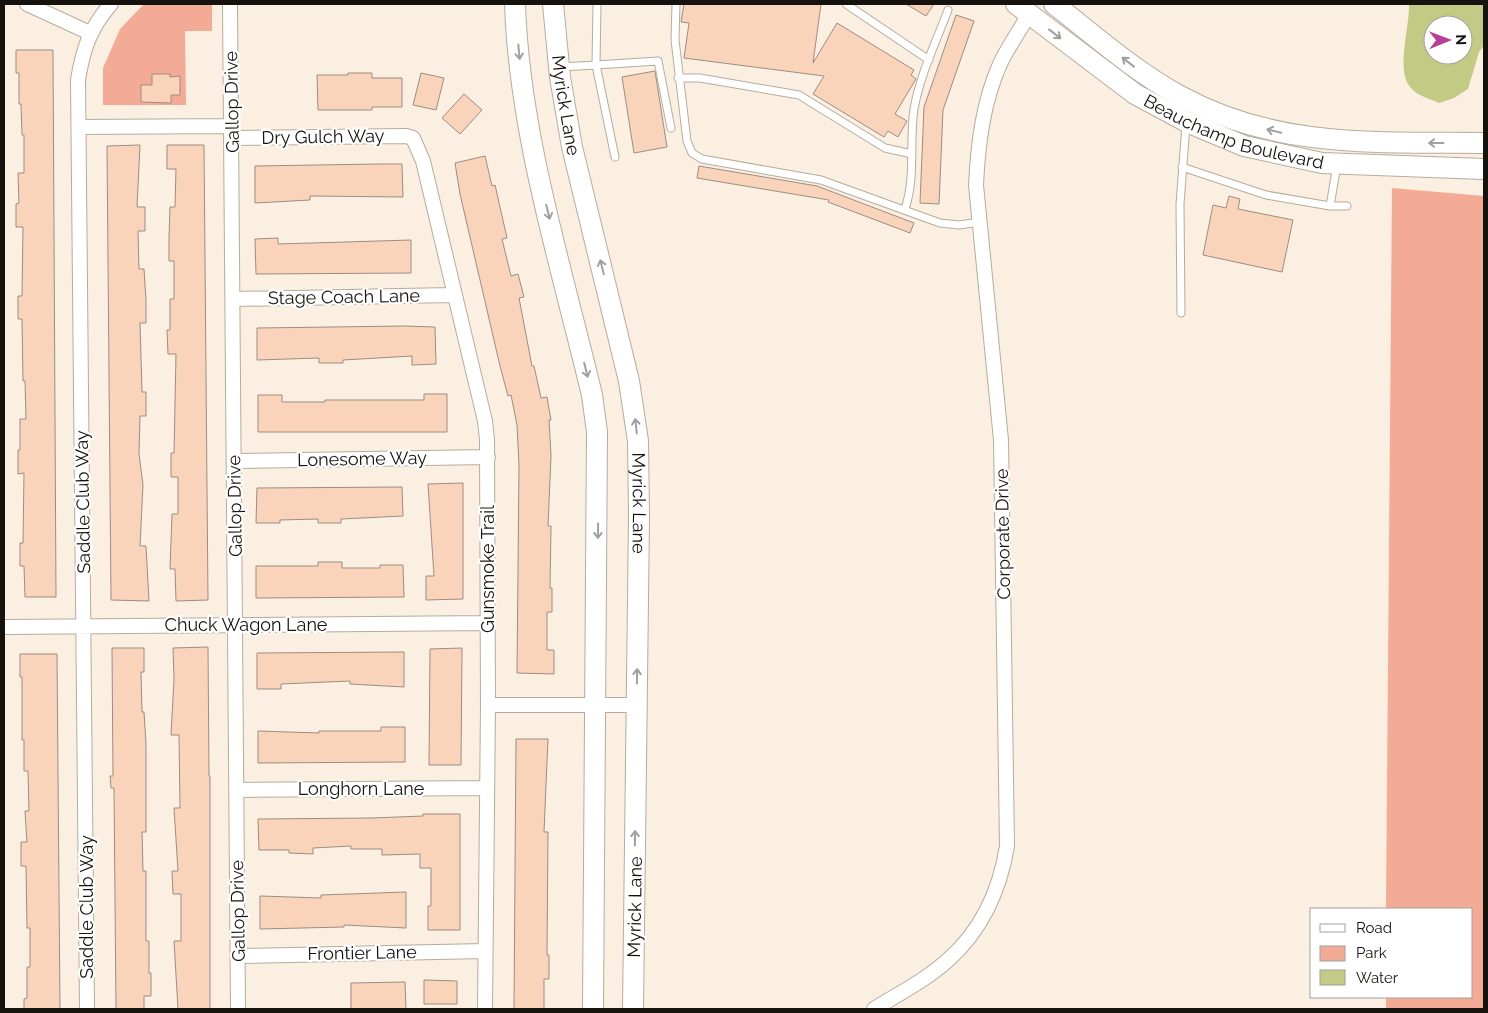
<svg xmlns="http://www.w3.org/2000/svg" width="1488" height="1013" viewBox="0 0 1488 1013" font-family="Raleway,sans-serif">
  <rect width="100%" height="100%" fill="#faefe0"/>
  <path fill="#f3ab95" d="M144,4H212V31H185L186,105H103V68L120,29Z
    M1392,188L1484,196V1009H1386V997H1472V909H1386Z"/>
  <path fill="#c2ca83" fill-rule="evenodd" d="M1409,4H1484V45L1479,52L1468,89L1454,98L1439,103C1430,99 1418,96 1411,88C1395,71 1410,27 1409,4ZM1433,25H1463V55H1433Z"/>
  <path fill="#fad4ba" stroke="#9c8d83" d="M684,4H821L813,63L837,23L914,70L911,75L916,79L895,114L907,121L898,137L888,131L884,137L813,94L824,76L684,58L689,23L681,22Z
    M906,4H934L926,16Z
    M956,15L974,21L943,110L939,204L920,203L924,107Z
    M16,50H53L56,597H25L24,566H20V543H23L24,473L18,474V450H20V419H26L25,381H23L22,319H18V296H22L23,227H16V204L19,203L18,173H24V135H22L21,104H19V73H16Z
    M655,71L667,147L634,153L622,77Z
    M348,73H372V78H402V107H372V110H318L317,75H348Z
    M421,73L444,78L436,110L413,105Z
    M152,74H170V77L180,76V95H171V103L141,102V85H152Z
    M464,94L482,110L460,134L442,118Z
    M140,145L137,207H145V231H138L139,269H144L146,300V323H140L142,392H146V416H140L139,454L143,485L140,546H146L149,601L111,600L107,146Z
    M167,145H204L208,600L176,601L175,569H170L172,514H178V477H171V453H174L176,354H168L167,330H170V299H174V261H169V238L170,207H175L176,169H167Z
    M485,156L492,186L495,185L500,207L507,238L502,239L511,276L518,274L524,297L519,298L532,366H534L541,398L547,397L551,420H549L551,456L548,526H551L550,588H552V612H547V650H554V674L517,673L519,465L517,425L511,395L508,396L500,366L460,194L455,163Z
    M378,164H402L403,197L310,196V200L255,203V166Z
    M699,166L817,186L914,223L910,233L828,202L829,200L697,178Z
    M1229,196L1240,199L1238,209L1293,220L1282,272L1203,255L1213,205L1226,208Z
    M278,238V244L411,240V273L256,274L255,239Z
    M404,326L435,327L436,364L412,365V356L343,360V363H319V358L257,360V328Z
    M424,394H447V432H258V395H282V402H325V400H424Z
    M463,483V599L426,600V576H434L428,484Z
    M402,487L403,516L341,519V523H318V519L280,520V523H256L257,488Z
    M318,562H342V568H380V565H403L404,597L256,598V566H318Z
    M208,647L209,776H210V1009H178L174,941H181V894H173L172,871H178L174,808H180L179,735H171L174,679L173,648Z
    M112,648H144V672H141L142,712H144L146,744V832H142L143,871H146V941H149V973H151V996H144V1009H116L114,788H111L110,776H113Z
    M462,648L461,765H429L430,649Z
    M404,652V687L350,684V681L281,684V689H257V653Z
    M20,654H57L60,1009H24V999L27,998V967H30V928H27L26,866H21V842H27L25,811H29L28,771H24V740H22V677H20Z
    M381,727H405V762L258,763V731L319,733V731H381Z
    M516,739H548L544,832H548L547,955H549V979H544V1009H514Z
    M423,814H460V930H428V906H431V868H420V854L382,855V849H351V846L313,848V854L289,853V850H259L258,819L372,818L423,816Z
    M406,892V928L344,925V927L260,929V896L321,898V895Z
    M424,980L457,981V1004H424Z
    M405,982L406,1009H351V983Z"/>
  <g fill="none" stroke-linecap="round" stroke-linejoin="round">
    <defs>
      <path id="lane" d="M676,4L675,40L687,141L692,153L702,159L821,180L940,223L959,225L979,222
        M846,4L929,60
        M560,67L596,65L597,4
        M678,78H700L799,95L885,148L912,154
        M615,157L596,65L658,61L671,128
        M1337,165L1330,206H1347
        M1182,167L1266,195L1330,206
        M905,209C916,176 909,142 914,109C920,75 936,42 948,10
        M1181,313L1180,204L1186,125"/>
      <path id="street" d="M27,4L90,33
        M230,4L238,1009
        M79,127L232,126
        M232,138L406,136L413,138L423,161L485,421L487,440L488,705L485,1009
        M234,299L453,295
        M235,461L488,457
        M4,627L488,623
        M488,705H637
        M236,790L487,788
        M238,956L485,951
        M87,1009L78,80C83,49 90,28 111,4
        M874,1009C898,994 926,980 948,960C981,931 1000,890 1007,846L1001,440L976,185C978,144 983,102 1000,64C1008,47 1020,30 1029,14"/>
      <g id="secondary">
        <path d="M515,4C519,133 562,269 592,395L597,432L593,1009"/>
        <path id="s1" d="M553,4L560,77L572,147L629,381L638,441L639,517L633,1009"/>
        <path id="s2" d="M1016,4L1135,94L1187,122L1244,146L1322,163L1484,169"/>
        <path d="M1054,4C1094,35 1134,71 1180,96C1277,149 1377,142 1484,143"/>
      </g>
    </defs>
    <use href="#lane" stroke="#b6ac9e" stroke-width="9"/>
    <use href="#street" stroke="#b6ac9e" stroke-width="16"/>
    <use href="#secondary" stroke="#b6ac9e" stroke-width="22"/>
    <use href="#lane" stroke="#fff" stroke-width="7"/>
    <use href="#street" stroke="#fff" stroke-width="14"/>
    <use href="#secondary" stroke="#fff" stroke-width="20"/>
  </g>
  <defs><path id="oneway-shaft" d="M-6 0H5M1.5-3L5.5 0L1.5 3" fill="none" stroke-width="1.6" stroke-linecap="round" stroke-linejoin="round" transform="scale(1.25)"/></defs>
  <g stroke="#a2a09e">
    <use href="#oneway-shaft" transform="translate(1055 34) rotate(38)"/>
    <use href="#oneway-shaft" transform="translate(519 52) rotate(85)"/>
    <use href="#oneway-shaft" transform="translate(1128 62) rotate(-142)"/>
    <use href="#oneway-shaft" transform="translate(1274 131) rotate(-166)"/>
    <use href="#oneway-shaft" transform="translate(1436 143) rotate(-180)"/>
    <use href="#oneway-shaft" transform="translate(548 212) rotate(76)"/>
    <use href="#oneway-shaft" transform="translate(602 267) rotate(-104)"/>
    <use href="#oneway-shaft" transform="translate(586 370) rotate(76)"/>
    <use href="#oneway-shaft" transform="translate(636 426) rotate(-96)"/>
    <use href="#oneway-shaft" transform="translate(598 531) rotate(91)"/>
    <use href="#oneway-shaft" transform="translate(637 676) rotate(-89)"/>
    <use href="#oneway-shaft" transform="translate(635 838) rotate(-89)"/>
  </g>
  <g text-anchor="middle" stroke-width="4.5" stroke-linejoin="round" paint-order="stroke">
    <g font-size="18" fill="#16120d" stroke="#fff">
      <text transform="translate(232 102) rotate(-91)" y="6">Gallop Drive</text>
      <text dy="6" stroke="none"><textPath href="#s1" startOffset="102">Myrick Lane</textPath></text>
      <text dy="6" stroke="none"><textPath href="#s2" startOffset="256">Beauchamp Boulevard</textPath></text>
      <text transform="translate(323 137) rotate(-1)" y="6">Dry Gulch Way</text>
      <text transform="translate(344 297) rotate(-1)" y="6">Stage Coach Lane</text>
      <text transform="translate(362 459) rotate(-1)" y="6">Lonesome Way</text>
      <text transform="translate(83 502) rotate(-91)" y="6">Saddle Club Way</text>
      <text dy="6" stroke="none"><textPath href="#s1" startOffset="508">Myrick Lane</textPath></text>
      <text transform="translate(235 506) rotate(-91)" y="6">Gallop Drive</text>
      <text transform="translate(1003 534) rotate(-91)" y="6">Corporate Drive</text>
      <text transform="translate(488 569) rotate(-90)" y="6">Gunsmoke Trail</text>
      <text x="246" y="631">Chuck Wagon Lane</text>
      <text x="361" y="795">Longhorn Lane</text>
      <text transform="translate(87 907) rotate(-90)" y="6">Saddle Club Way</text>
      <text transform="translate(635 907) rotate(-89)" y="6">Myrick Lane</text>
      <text transform="translate(238 911) rotate(-91)" y="6">Gallop Drive</text>
      <text transform="translate(362 953) rotate(-1)" y="6">Frontier Lane</text>
    </g>
  </g>
  <rect width="1488" height="1013" fill="none" stroke="#16120d" stroke-width="10"/>
  <rect x="1310" y="908" width="162" height="90" fill="#ffffff" stroke="#a2a09e"/>
  <rect x="1320" y="924" width="25" height="8" fill="#ffffff" stroke="#a2a09e"/>
  <text x="1356" y="933" font-size="15" fill="#16120d">Road</text>
  <rect x="1320" y="946" width="25" height="15" fill="#f3ab95" stroke="#a2a09e"/>
  <text x="1356" y="958" font-size="15" fill="#16120d">Park</text>
  <rect x="1320" y="970" width="25" height="15" fill="#c2ca83" stroke="#a2a09e"/>
  <text x="1356" y="983" font-size="15" fill="#16120d">Water</text>
  <g transform="translate(1448 40) rotate(89)"><circle r="24" fill="#ffffff" stroke="#a2a09e"/>
  <path d="M0-4L9 19L0 12L-9 19Z" fill="#b74096"/>
  <text y="-8" font-size="14" font-weight="bold" text-anchor="middle" fill="#16120d">N</text>
  </g>
</svg>
